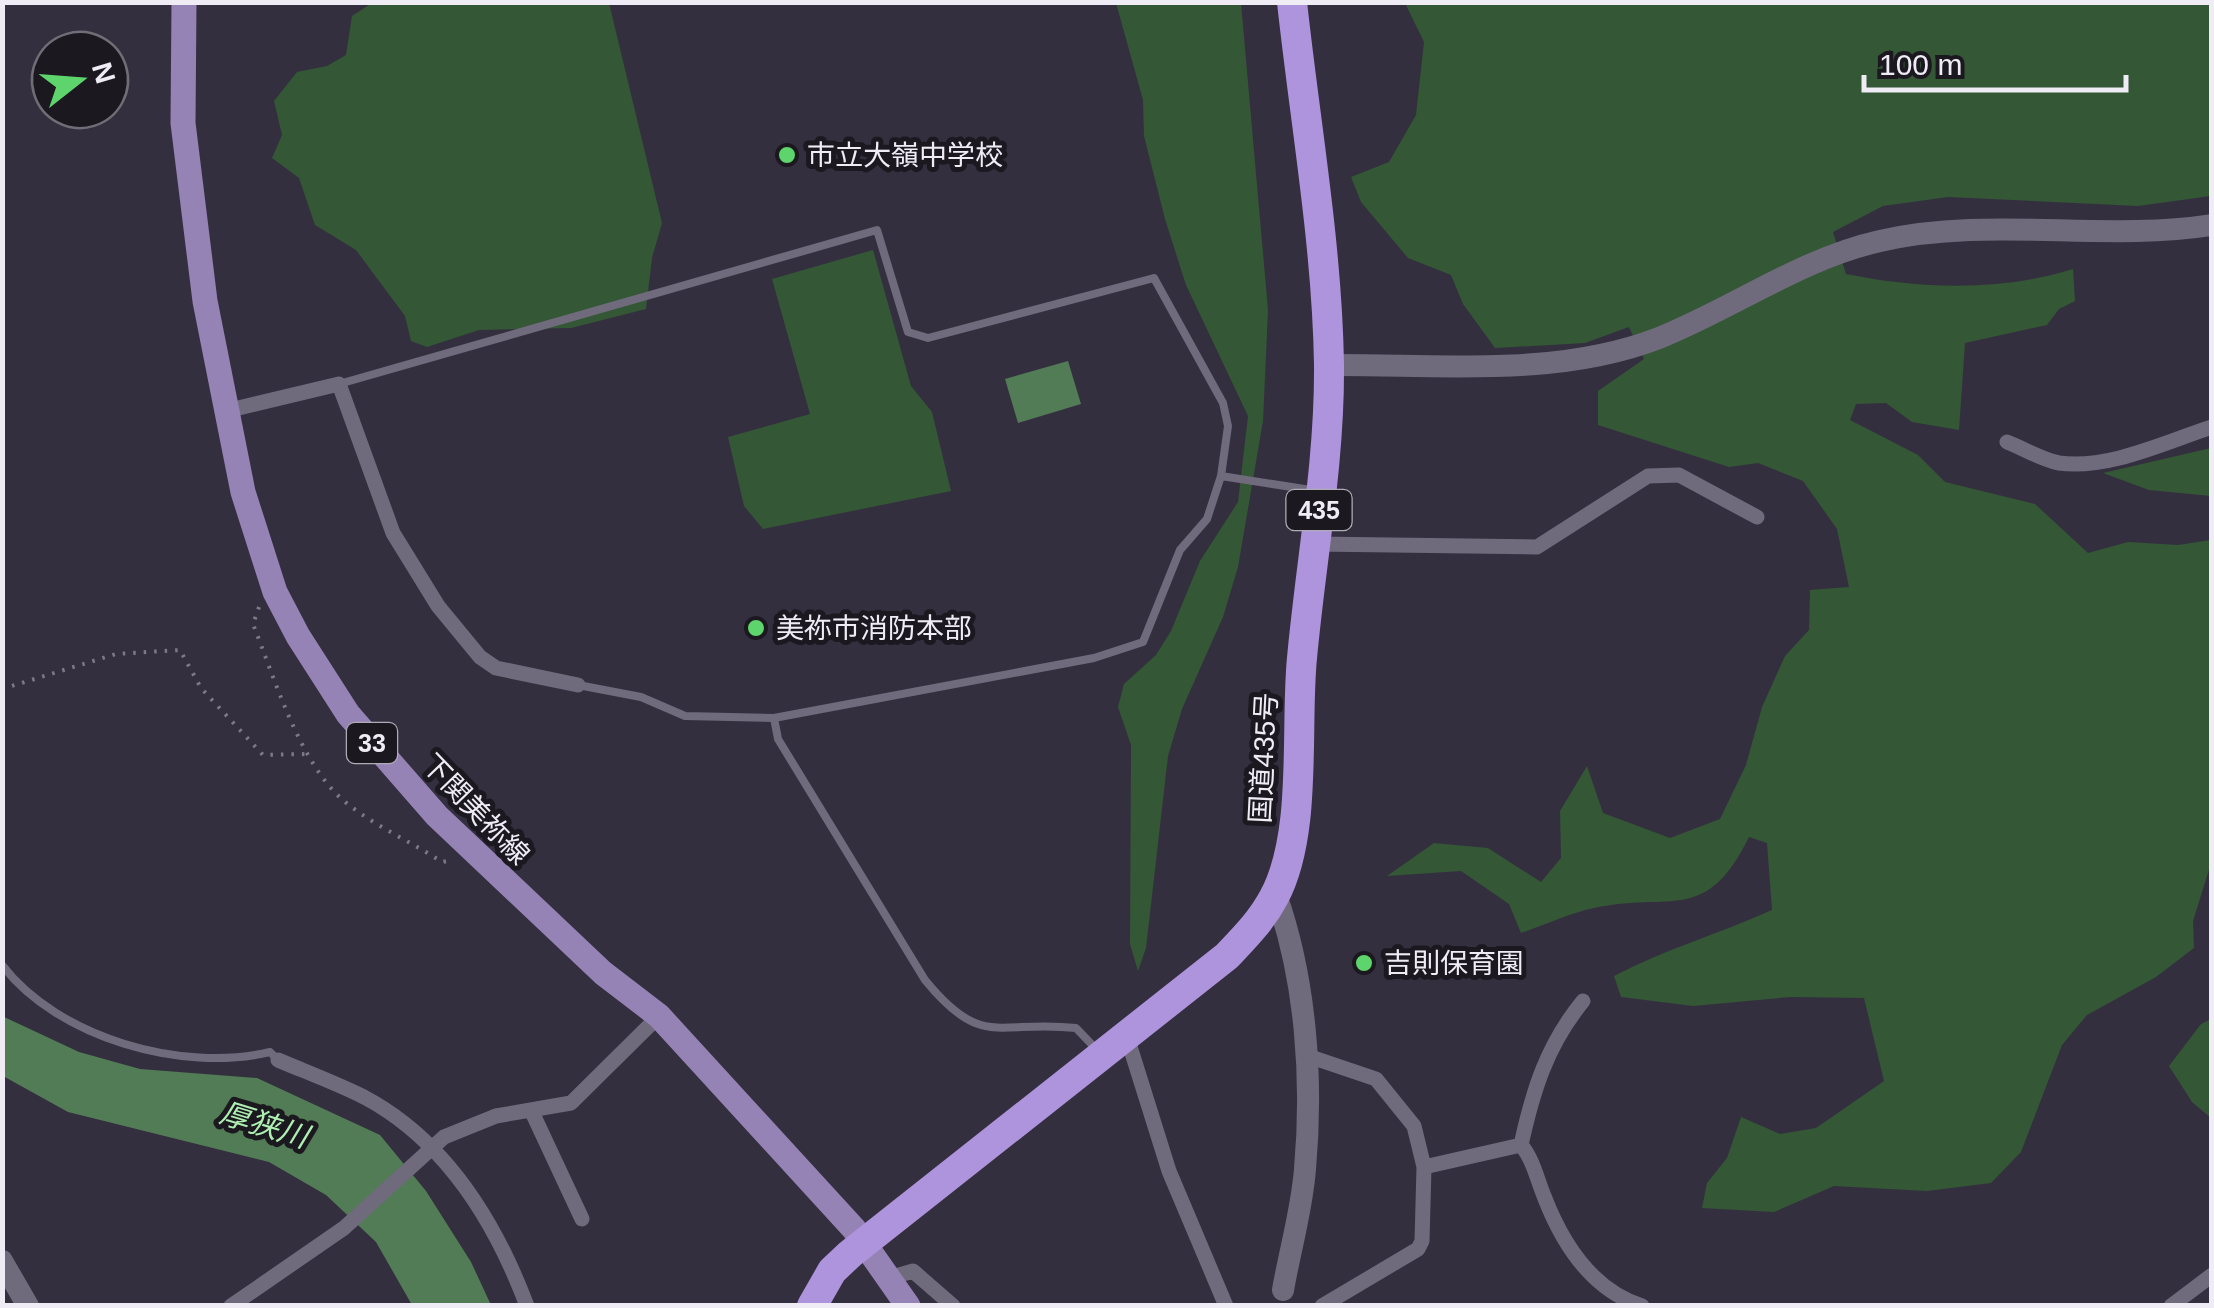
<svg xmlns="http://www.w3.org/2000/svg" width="2214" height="1308" viewBox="0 0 2214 1308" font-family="Arial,'Noto Sans JP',sans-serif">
  <rect width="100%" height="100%" fill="#342f3f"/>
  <path fill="#345736" d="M372,3H609L662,223L652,258L646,309L571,328L479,330L427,347L411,341L405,316L356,250L315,225L299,178L272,158L282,135L274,101L297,72L327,66L346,55L352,16Z
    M1116,3H1241L1268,310L1263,421L1238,567L1223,617L1182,709L1168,756L1146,948L1138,971L1130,944L1131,745L1118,707L1124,684L1156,655L1171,631L1200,561L1238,502L1248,416L1186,285L1165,219L1144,136L1143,100Z
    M1405,3H2211V196L2138,206L1948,197L1883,206L1833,232L1846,274C1921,289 1999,292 2073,269L2075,301L2059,309L2047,325L1965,343L1959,430L1912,422L1886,403L1856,404L1850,420L1918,455L1945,482L2035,504L2088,553L2128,542L2178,545L2211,540L2212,860L2193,921L2194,948L2156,977L2087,1015L2062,1045L2021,1152L1991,1183L1927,1191L1834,1186L1774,1212L1702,1208L1707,1183L1727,1158L1741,1117L1780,1134L1816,1128L1884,1081L1864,998L1790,997L1693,1006L1621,997L1614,976C1665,949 1719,934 1772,910L1767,843L1749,837C1705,926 1671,891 1594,908C1570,913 1545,925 1521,933L1509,904L1461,871L1387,876L1434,843L1488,848L1541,882L1561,858L1560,811L1587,766L1603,813L1670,838L1720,819L1746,765L1762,707L1785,656L1809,630L1810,590L1849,587L1837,529L1803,481L1758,463L1729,467L1598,425V391L1644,359L1629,327L1585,343L1495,348L1463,304L1451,275L1408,258L1361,202L1351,177L1389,162L1416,115L1424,42Z
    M873,250L911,386L932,412L951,491L763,529L744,506L728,437L810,414L772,279Z
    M2211,448V496L2149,490L2103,473Z
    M2211,1019V1118L2192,1102L2169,1066L2201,1024Z"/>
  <path fill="#527c55" d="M1068,361L1081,404L1018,423L1005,379Z
    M2,1016L79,1052L140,1069L257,1078L380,1135L426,1191L471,1262L491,1305H412L376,1242L326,1195L269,1162L68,1112L3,1076Z"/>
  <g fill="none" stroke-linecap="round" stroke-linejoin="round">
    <path stroke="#7d7987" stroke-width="4" stroke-dasharray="2.5 8" stroke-linecap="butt" d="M259,607L253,624C274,677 300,764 344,801C374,826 410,841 442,862L452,860
      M2,689L116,654L180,650L201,688L263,755L308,754"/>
    <path stroke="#706a7d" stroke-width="8" d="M339,384L877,230L908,332L928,338L1154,278L1223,403L1228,426L1221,476
      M578,685L641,697L685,716L774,718L1094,658L1143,642L1180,550L1207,519L1221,476L1317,491
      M774,718L778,739L925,980C983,1051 999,1019 1076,1028L1098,1051
      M2,965C58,1038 182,1073 270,1052L278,1060"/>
    <path stroke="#706a7d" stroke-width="15" d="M226,411L339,384L393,533L438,606L480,657L496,668L578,685
      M2007,442C2023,448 2042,460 2059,463C2108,470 2165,442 2212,427
      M1315,544L1537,547L1648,476L1679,475L1757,517
      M1127,1037L1169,1171L1226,1306
      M1305,1055L1376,1079L1414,1126L1424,1167L1521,1145C1533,1159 1537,1179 1544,1196C1562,1243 1592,1290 1642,1306
      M278,1060C306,1072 336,1083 364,1097C445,1140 495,1221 527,1306
      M532,1112L582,1219
      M1521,1145C1533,1090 1547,1045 1583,1001
      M889,1278L913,1271L953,1306
      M231,1306L344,1228L444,1137L496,1116L571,1103L659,1016
      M1322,1306L1418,1249L1422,1241L1424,1167
      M2171,1306L2212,1275"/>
    <path stroke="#706a7d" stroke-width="22" d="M1329,365C1437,364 1556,378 1659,338C1734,308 1800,259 1880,241C1988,216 2102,242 2212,225
      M1276,895C1306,980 1313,1079 1305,1169C1302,1209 1290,1250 1283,1290
      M2,1261L28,1306"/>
    <path stroke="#9583b6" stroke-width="25" d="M184,2L183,123L205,301L243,492L275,592L298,636L348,714L437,816L603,973L659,1016L854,1229L908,1306"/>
    <path stroke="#ae94dc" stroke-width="30" d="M812,1306L832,1271L850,1254L1227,956C1245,937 1262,920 1274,897C1308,834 1295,728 1302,658C1311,560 1330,462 1329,364C1327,244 1305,122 1292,2"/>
  </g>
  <g fill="#5ed56c" stroke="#1b1820" stroke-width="4">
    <circle cx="787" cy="155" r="10"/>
    <circle cx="756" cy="628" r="10"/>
    <circle cx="1364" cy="963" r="10"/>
  </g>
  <g text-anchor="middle" stroke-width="10" stroke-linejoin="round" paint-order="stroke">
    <g fill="#1b1820" stroke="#afacb6" stroke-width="2.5">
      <rect x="1286.5" y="490" width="65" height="40" rx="8"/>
      <rect x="347" y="723" width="50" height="40" rx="8"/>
    </g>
    <g font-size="25" font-weight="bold" fill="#efecf6">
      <text x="1319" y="519">435</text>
      <text x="372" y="752">33</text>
    </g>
    <g font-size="28" fill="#efecf6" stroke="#1b1820" text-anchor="start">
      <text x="807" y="165">市立大嶺中学校</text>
      <text x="776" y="638">美祢市消防本部</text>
      <text x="1384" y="973">吉則保育園</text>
    </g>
    <g font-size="28" fill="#efecf6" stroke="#1b1820">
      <text transform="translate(1263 758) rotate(-87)" y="10">国道435号</text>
      <text transform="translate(476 809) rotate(46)" y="10">下関美祢線</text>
    </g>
    <g font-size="30" font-style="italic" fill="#aef0b1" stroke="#1b1820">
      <text transform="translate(264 1125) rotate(17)" y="10">厚狭川</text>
    </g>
  </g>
  <rect width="2214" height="1308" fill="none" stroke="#efecf6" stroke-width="10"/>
  <g transform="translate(80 80) rotate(73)"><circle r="48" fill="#1b1820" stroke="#706d76" stroke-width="2.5"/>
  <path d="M0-8L18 38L0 25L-18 38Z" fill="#5ed56c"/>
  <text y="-15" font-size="28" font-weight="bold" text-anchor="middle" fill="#efecf6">N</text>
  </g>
  <path d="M1864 75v15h262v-15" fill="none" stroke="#efecf6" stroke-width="5"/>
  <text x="1879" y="75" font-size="30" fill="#efecf6" stroke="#1b1820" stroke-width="8" paint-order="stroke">100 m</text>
</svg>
